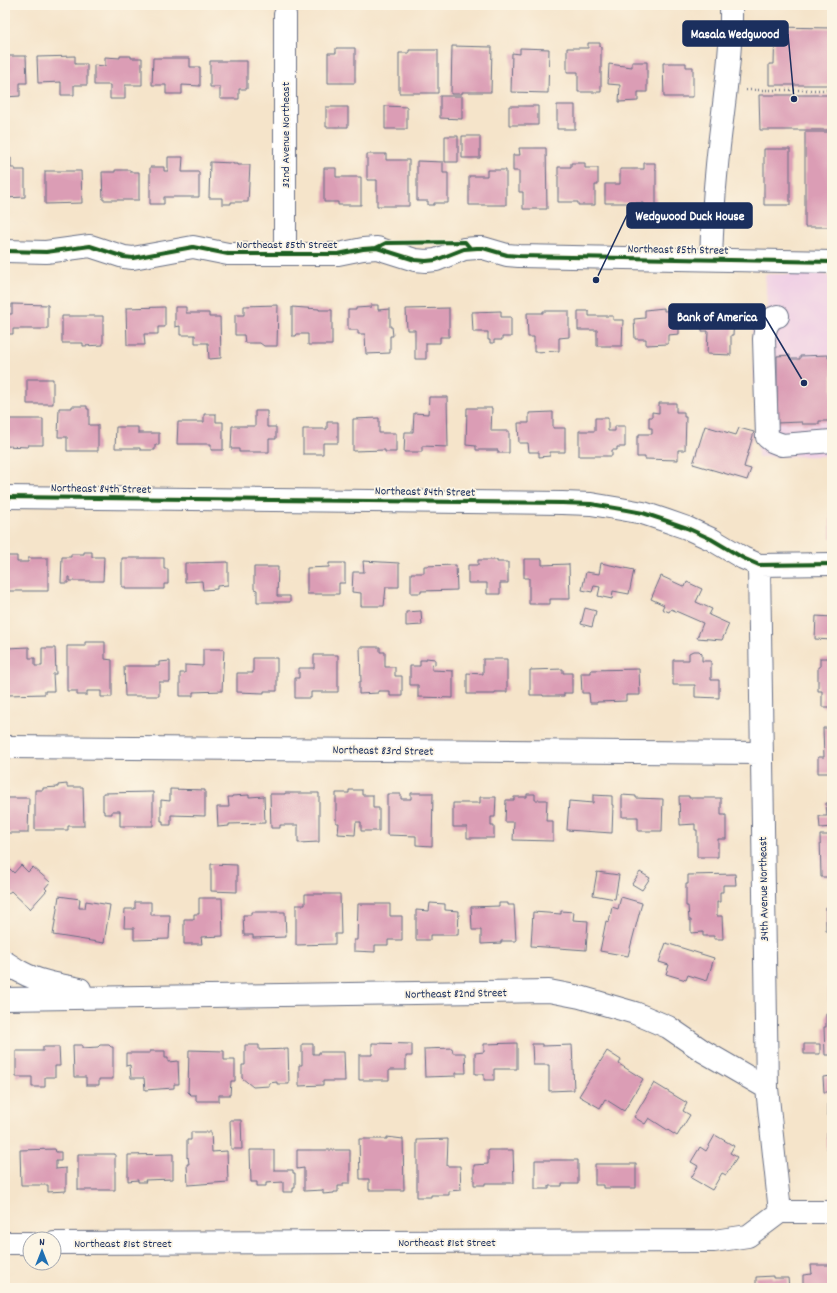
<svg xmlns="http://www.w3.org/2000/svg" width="837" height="1293" viewBox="0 0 837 1293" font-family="Dekko,sans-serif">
  <rect width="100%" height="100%" fill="#fcf5e5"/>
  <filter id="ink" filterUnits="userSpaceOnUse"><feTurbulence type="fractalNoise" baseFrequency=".025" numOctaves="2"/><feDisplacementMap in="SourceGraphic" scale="8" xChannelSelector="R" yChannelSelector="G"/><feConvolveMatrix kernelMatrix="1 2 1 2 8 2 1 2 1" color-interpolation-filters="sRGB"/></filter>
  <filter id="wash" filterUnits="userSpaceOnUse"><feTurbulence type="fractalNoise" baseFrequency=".012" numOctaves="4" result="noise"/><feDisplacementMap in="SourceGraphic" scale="16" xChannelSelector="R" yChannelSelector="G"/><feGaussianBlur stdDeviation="0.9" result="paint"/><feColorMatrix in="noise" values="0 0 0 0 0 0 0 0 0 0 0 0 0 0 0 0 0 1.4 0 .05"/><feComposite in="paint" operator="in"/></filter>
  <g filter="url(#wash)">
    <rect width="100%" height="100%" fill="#f5e4ca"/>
    <path fill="#f0d0e5" d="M765,274H824L832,279V456L758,457L752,322L754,318L765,311L767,306Z"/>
    <g id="blocks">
      <path fill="#db9db5" d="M775,27L831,28L832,85H769V64H774Z
        M588,43H600V47H601V92H578V72H567V48H588Z
        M452,46L492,47L491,92H462V94H451Z
        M336,48H355V83H328V53H336Z
        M520,48L549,49L548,93L511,92L512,53L520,54Z
        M409,50H438V93H399V53H409Z
        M5,56H26L27,83H20V96L5,97Z
        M75,56V64H87V85H74V95H61V82L38,83L37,57Z
        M120,56H131V58H142V85H125V99H110V85H94V65L105,66V57L120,58Z
        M153,58H190V67H200V86L182,85V94H166V85H152Z
        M210,61H247V89H239V99H220V87H210Z
        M632,62H647V92H638V101L619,102L620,85L608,84L609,64L632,67Z
        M663,63H686V67H693V97H664Z
        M759,95H832V130H760Z
        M440,96H462V119L440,118Z
        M557,105H575V129H557Z
        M385,106L407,107V129H385Z
        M509,106H538V125H509Z
        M326,107H348V127H326Z
        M805,132H832V227H805Z
        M445,136H458V162H445Z
        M462,136H480V158H462Z
        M519,148H546L547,209H523V192H519V171H513V155H520Z
        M764,149H790V205H764Z
        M367,154H386V160H409V206H377V180H367Z
        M168,157H183L182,172H199V197H164V204H150V167H164V171H168Z
        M5,158H11V168H15V170H25V197L5,198Z
        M417,161L443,162V173H448V203H434V205H428V201H417Z
        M210,162L233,163V164H238V165H250L248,202H231V204H222V198H209Z
        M571,163H585V168H598V185H595V205H578V202H558V167H571Z
        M644,163H655V169H656V206H643V203H605V184H620V169H644Z
        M324,168H336V177H361V205H338V202H324Z
        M115,170H130V172H139V200H103L102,172H115Z
        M487,170H506V205H469V176H487Z
        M45,171H81L82,203L45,204Z
        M12,304L48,305V329H13V334H5V314H12Z
        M278,305L277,346H264L260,343H245L244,335H235V315H244V306Z
        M371,305H378V310L390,309V327H392L393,336H390V353L366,354L365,334H358V330H348V310H356V308L371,307Z
        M165,307V327H158V334H144L145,345H127L126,308Z
        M175,307H186V313H209V317H220L221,358L209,359L208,343H195V335H180V326L175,327Z
        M292,307L319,309V310H332V345H308V334H296V336H292Z
        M449,308V337H440V343H426V359H415V330H407L406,309Z
        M664,308V311L679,310V334L668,335V344L646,345V339H635L634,319L645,318V310Z
        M703,310L721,311L720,318L734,319L733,335H731V355L707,354L708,331H702Z
        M501,311V317H511V337H502V340H494V343H490V340H488V332H473L472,312Z
        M543,311H569V337L559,338V351L534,352V337H528L527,313H543Z
        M578,311H589V316H613V320H623L622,346H597V330H578Z
        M62,316H103V345L83,346V343H62Z
        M790,355V359H800V356L828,355V358H832V421H819V424H802V422L776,423L775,407H777V356Z
        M27,379H53V404H27Z
        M429,397H447L448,447L422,446V452H404L405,432H413L414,413L428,414Z
        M659,403H676V412H684V417H686L685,450H678V460L645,459V457H637V437H639V434H652V428H649V417H652V412L659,413Z
        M72,406H87V409H89V425H98V451H67V437H58L59,408H72Z
        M467,408H492L491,431H509V453H498V450H476V446L466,445Z
        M255,411H267V427H276V439H269V452H239V449H231L232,426H255Z
        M553,412V428H565V452H550V456L539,457V452H529L528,443H519L518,423H529V413Z
        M204,414H216V422H223V450H211V444H177L178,422H204Z
        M379,418V433H396V452H385V450L353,451V419Z
        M595,418H608V431H615V426H625V447H617V450H612V456H579V431H595Z
        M5,419H43V445H28V447L5,446Z
        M327,422H338V443H323V454H303V429H327Z
        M705,426L736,435L739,428L754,432L744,467L751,469L747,480L693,464Z
        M116,427H138V433H159V445H155V450H140V448H115Z
        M830,474H832V538H830Z
        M84,552H92V557H104L103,581H70V577H68V583H61L62,557H71V554H84Z
        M6,556H17V562H28V558H48V591H6Z
        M122,558H164V569H168V584H164V589H126V587H122Z
        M524,559H542V565L569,564L570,599H550V604H529V578H524Z
        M478,560H497V562H508V583H500V594H487V583H468V565H478Z
        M363,561L399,563V587H386L384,606H361V593L352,592L353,572H364Z
        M228,562V585L217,586V589L203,590L202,581L185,582V563Z
        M329,563H345V583H339V594H307V568L329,567Z
        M601,563L634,570L629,594L613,591L612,599L598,596L600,587L594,586L592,592L582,590L586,572L599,574Z
        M456,565L457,590L421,591V593H411V573H424V566Z
        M254,567H278L277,596H290V602H257V590L254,589Z
        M661,576L685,587L687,582L702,589L696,602L712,609L709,615L729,624L722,640L697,638L703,623L671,609L669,612L662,609L664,605L651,599Z
        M585,608L596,611L592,627L581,624Z
        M421,611L422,625L406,626V612Z
        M816,616L832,617V640L815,639Z
        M85,642H105V659L112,660V697H101V691H87V695H77V691H67V646H85Z
        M29,647V658H35V666H42V648H55L56,674H53L54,691H45V694L8,695L7,648Z
        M360,647H380V652H385V667H395V676H402V696H390V691H378V693L359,694V682H361Z
        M203,649H224L222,691L193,692V696H180V673H185V665L203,666Z
        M693,651H699L702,654V661H711V680H719V698L695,697V685H673V660H689V653Z
        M314,655H338V692H311V698H295V678H299V668H314Z
        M253,658H277V691H264V693L237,692V673H253Z
        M426,658L435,659V665L432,664V670L453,671V698L418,697V685H410V666H420V660H426Z
        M820,658H832V707H822V691H818V667H820Z
        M483,659H507V692H495V694H467V673L483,674Z
        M170,661V682H159V696H125L124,666H159V662Z
        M563,669V673H572V693H564V696H543V695H530V670Z
        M639,669L640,695H626V701L597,702V703H590L589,693H582L581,673H591V670Z
        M823,728H832V773H818V757H824Z
        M67,784V787H83L84,826H68V830H35V790H43V788L58,787V785Z
        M170,789L205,790V816L171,815V825H163V821H161V800L170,801Z
        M5,790H7L6,798H29L28,833H5Z
        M349,790H362V795H373V808H379V831H361V822H356L355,835L338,834L339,823H336V793H349Z
        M153,792V826H120V811H112V814H104V811H103V793Z
        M829,792H832V827L820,828L819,816H827L826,803H829Z
        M285,793H319V842L298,843V825H280V828H271L270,794H285Z
        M411,793H433L432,846L416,845V836L387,835V794H401V799H411Z
        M527,794H535V800H547L546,821H553V841L513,840L514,822H505L506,800H514V797H527Z
        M249,795V797L264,796L265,823L229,824V826L218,827L217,807H229L228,797H232V796Z
        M593,795L612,796V805H613L612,833L567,830L569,801L593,803Z
        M622,795L636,796V798L663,799L662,831H638V817H622Z
        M679,796H689V798H721V815H726V839H718V857H697V830H695V824L680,825Z
        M480,797H496L495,817H491V826H494V838H467V827H453V803H480Z
        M820,835H832V877H821Z
        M211,864L237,865V892L211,891Z
        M21,865L28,872L33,867L50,882L45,888L47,890L30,909L11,891L7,894L5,892V874L10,869L14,873Z
        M597,872L619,875L615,899L593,895Z
        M640,872L650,878L642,890L632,884Z
        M735,874L736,885H723V892H720V902H717V916H722L723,939H714V936H703V932L691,933V920H689L688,906H686V884H688V875Z
        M305,894H340L341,934H335V944L296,945V905H305Z
        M59,896L80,899L79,908H85L86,901L110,905L104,943L53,935Z
        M621,897L642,903L628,956L600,951L606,921L609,922L612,907L618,909Z
        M199,898H222L223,936L201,937L202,944H184V919H194V914H199Z
        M135,902H151V915H170L169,939L134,940V928H124L125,909H135Z
        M430,903L445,904V910L459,911L458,935H430V940H416V910L429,911Z
        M499,903H508V905H514L516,941H501V943L481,944V930H472L471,907L499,906Z
        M358,904H390V916H402V940H388V945H375V952L354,951V940H357Z
        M826,907H832V931H826Z
        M561,911L574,912L573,920L588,921L586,950L531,946L533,912L561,914Z
        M251,912H285L286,937L253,938V935H244L243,915H251Z
        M666,943L714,958L707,981L688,975L686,980L666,974L669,965L659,962Z
        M828,983H832V1001H828Z
        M832,1013V1055H825L824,1027H826V1014Z
        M372,1043L412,1044V1056H406V1070H389V1080H359V1055H372Z
        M517,1043V1069H494V1080H484V1074H475V1053L484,1052V1044Z
        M302,1044H313V1054H319V1052H344L345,1081H323V1085L299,1086V1065H302Z
        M532,1044H542V1046L572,1045L574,1090L549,1091V1065H533Z
        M804,1044H820V1054H804Z
        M73,1045H82V1048L98,1047L100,1045H109L111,1047H113V1079H99V1085H86V1077H74Z
        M245,1045H259V1050L288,1049L289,1084H277V1082L269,1083V1086L253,1087L242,1078V1065H245Z
        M43,1047H59L60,1066H55V1077H45V1087H32V1077H16V1051H43Z
        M452,1048L453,1053H465L466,1073H456V1076L425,1077L424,1049Z
        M189,1050L224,1051V1060H235V1081H231L230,1095H219V1101H196V1095H191L188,1092Z
        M150,1051H165V1058H168V1062L178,1061L179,1084H174V1088L145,1090L144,1078H131L130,1065L126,1066V1053H150Z
        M607,1051L621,1060L619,1064L643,1079L624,1111L605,1099L600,1108L579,1096Z
        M832,1076V1092H824L823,1077Z
        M654,1083L687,1103L683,1111L690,1115L677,1136L649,1118L645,1124L634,1117Z
        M827,1104H832V1115H827Z
        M230,1120H241L242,1149H231Z
        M191,1132H211L212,1152L227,1151L228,1182L188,1185L187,1164H189L188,1157L187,1158V1140H191Z
        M827,1133H832V1149H827Z
        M715,1135L734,1146L730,1153L737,1157L726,1175L722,1173L712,1190L691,1178L698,1166L691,1162L700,1147L706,1151Z
        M387,1137L403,1139L404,1190H369V1179H360L359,1139H387Z
        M448,1139L447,1166H460L461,1190L449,1191V1195H431V1197H417V1140Z
        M55,1149L56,1152H61V1161H56V1169L66,1168V1191L48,1192V1185H21L20,1150Z
        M250,1150H274V1170H293V1173H295V1188H293V1192H283V1182L266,1183V1186H257V1182H251Z
        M297,1150H350V1183H343V1186H338V1192H334V1193L323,1194V1190L304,1191V1168L297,1169Z
        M488,1150H513L514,1183H485V1185H474V1165L488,1164Z
        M78,1154H115V1190H78Z
        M173,1154V1179L145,1180L146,1182H138V1180L128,1181V1155Z
        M535,1160H578V1184H562V1186H549V1189H535Z
        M595,1164H636V1188H603V1185H595Z
        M811,1265H832V1288H803V1275L812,1274Z
        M773,1276V1278H788L789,1288H756V1277Z"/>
    </g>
  </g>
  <g filter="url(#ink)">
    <use href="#blocks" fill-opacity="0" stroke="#676e84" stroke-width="1"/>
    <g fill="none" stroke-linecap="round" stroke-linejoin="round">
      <defs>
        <path id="minor" d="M285,15V254
          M5,251L46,252L90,246L124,257L133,258L193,247L228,254H338L363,249L377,248L415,260L426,261L436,260L464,249L477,248H483L507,255L519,256L832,262
          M711,259C712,228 714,196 717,165C722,112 732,59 731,5
          M778,316C767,319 765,329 764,339L767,437L772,441L782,445L832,441
          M5,497L562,503L591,504L621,509L643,513L667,521L687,528L711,539L743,558L759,565L832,564
          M759,565L767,1088L780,1212
          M5,747L761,753
          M5,962C10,965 15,969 21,972C39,982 60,985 80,989
          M5,999L549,991L580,997L635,1013L668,1027L703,1051L767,1088
          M5,1243H30
          M54,1243L714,1241L748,1236L780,1212H832"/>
      </defs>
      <use href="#minor" stroke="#676e84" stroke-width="24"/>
      <path stroke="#676e84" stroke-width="2.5" stroke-dasharray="1 3" stroke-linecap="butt" d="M746,90H832"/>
      <use href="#minor" stroke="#fff" stroke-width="22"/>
      <defs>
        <path id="cycleway" d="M376,248L386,243L465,242L470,248
          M5,251L46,252L90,246L124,257L133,258L193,247L228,254H338L363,249L377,248L415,260L426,261L436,260L464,249L477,248H483L507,255L519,256L832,262
          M5,497L562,503L591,504L621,509L643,513L667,521L687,528L711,539L743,558L759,565L832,564"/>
      </defs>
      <use href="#cycleway" stroke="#fcf5e5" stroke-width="6"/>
      <use href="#cycleway" stroke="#1b5e20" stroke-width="4"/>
    </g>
  </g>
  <g text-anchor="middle" stroke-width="3.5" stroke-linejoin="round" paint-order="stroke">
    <g font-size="12" fill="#1b2f5e" stroke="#fcf5e5">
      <text transform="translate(285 135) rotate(-90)" y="4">32nd Avenue Northeast</text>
      <text x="287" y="248">Northeast 85th Street</text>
      <text transform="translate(678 249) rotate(1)" y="4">Northeast 85th Street</text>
      <text transform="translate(101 488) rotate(1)" y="4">Northeast 84th Street</text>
      <text transform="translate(425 491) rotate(1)" y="4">Northeast 84th Street</text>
      <text transform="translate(383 750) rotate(1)" y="4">Northeast 83rd Street</text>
      <text transform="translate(763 889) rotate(-91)" y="4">34th Avenue Northeast</text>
      <text transform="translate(456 993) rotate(-1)" y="4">Northeast 82nd Street</text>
      <text x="447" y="1246">Northeast 81st Street</text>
      <text x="123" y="1247">Northeast 81st Street</text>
    </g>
  </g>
  <path fill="none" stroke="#1b2f5e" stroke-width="1.5" d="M794 99L788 34M596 280L627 215M804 383L765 317"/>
  <g fill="#1b2f5e" stroke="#fcf5e5" stroke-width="1.5">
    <circle cx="794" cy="99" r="4"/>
    <circle cx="596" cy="280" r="4"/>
    <circle cx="804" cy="383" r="4"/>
  </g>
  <g fill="#1b2f5e" stroke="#1b2f5e" stroke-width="1.5">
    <rect x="683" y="21" width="105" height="25" rx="4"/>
    <rect x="627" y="203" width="125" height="25" rx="4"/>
    <rect x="669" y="304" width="96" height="25" rx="4"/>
  </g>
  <g font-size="13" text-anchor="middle" font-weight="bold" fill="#fff">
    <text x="735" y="38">Masala Wedgwood</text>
    <text x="690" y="220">Wedgwood Duck House</text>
    <text x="717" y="321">Bank of America</text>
  </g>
  <rect width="837" height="1293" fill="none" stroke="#fcf5e5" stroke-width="20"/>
  <g transform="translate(42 1251)"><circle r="19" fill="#fcf5e5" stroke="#a2a6af"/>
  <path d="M0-3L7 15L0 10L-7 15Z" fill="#1f6fb2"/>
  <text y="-6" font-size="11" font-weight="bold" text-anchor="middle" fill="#1b2f5e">N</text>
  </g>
</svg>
